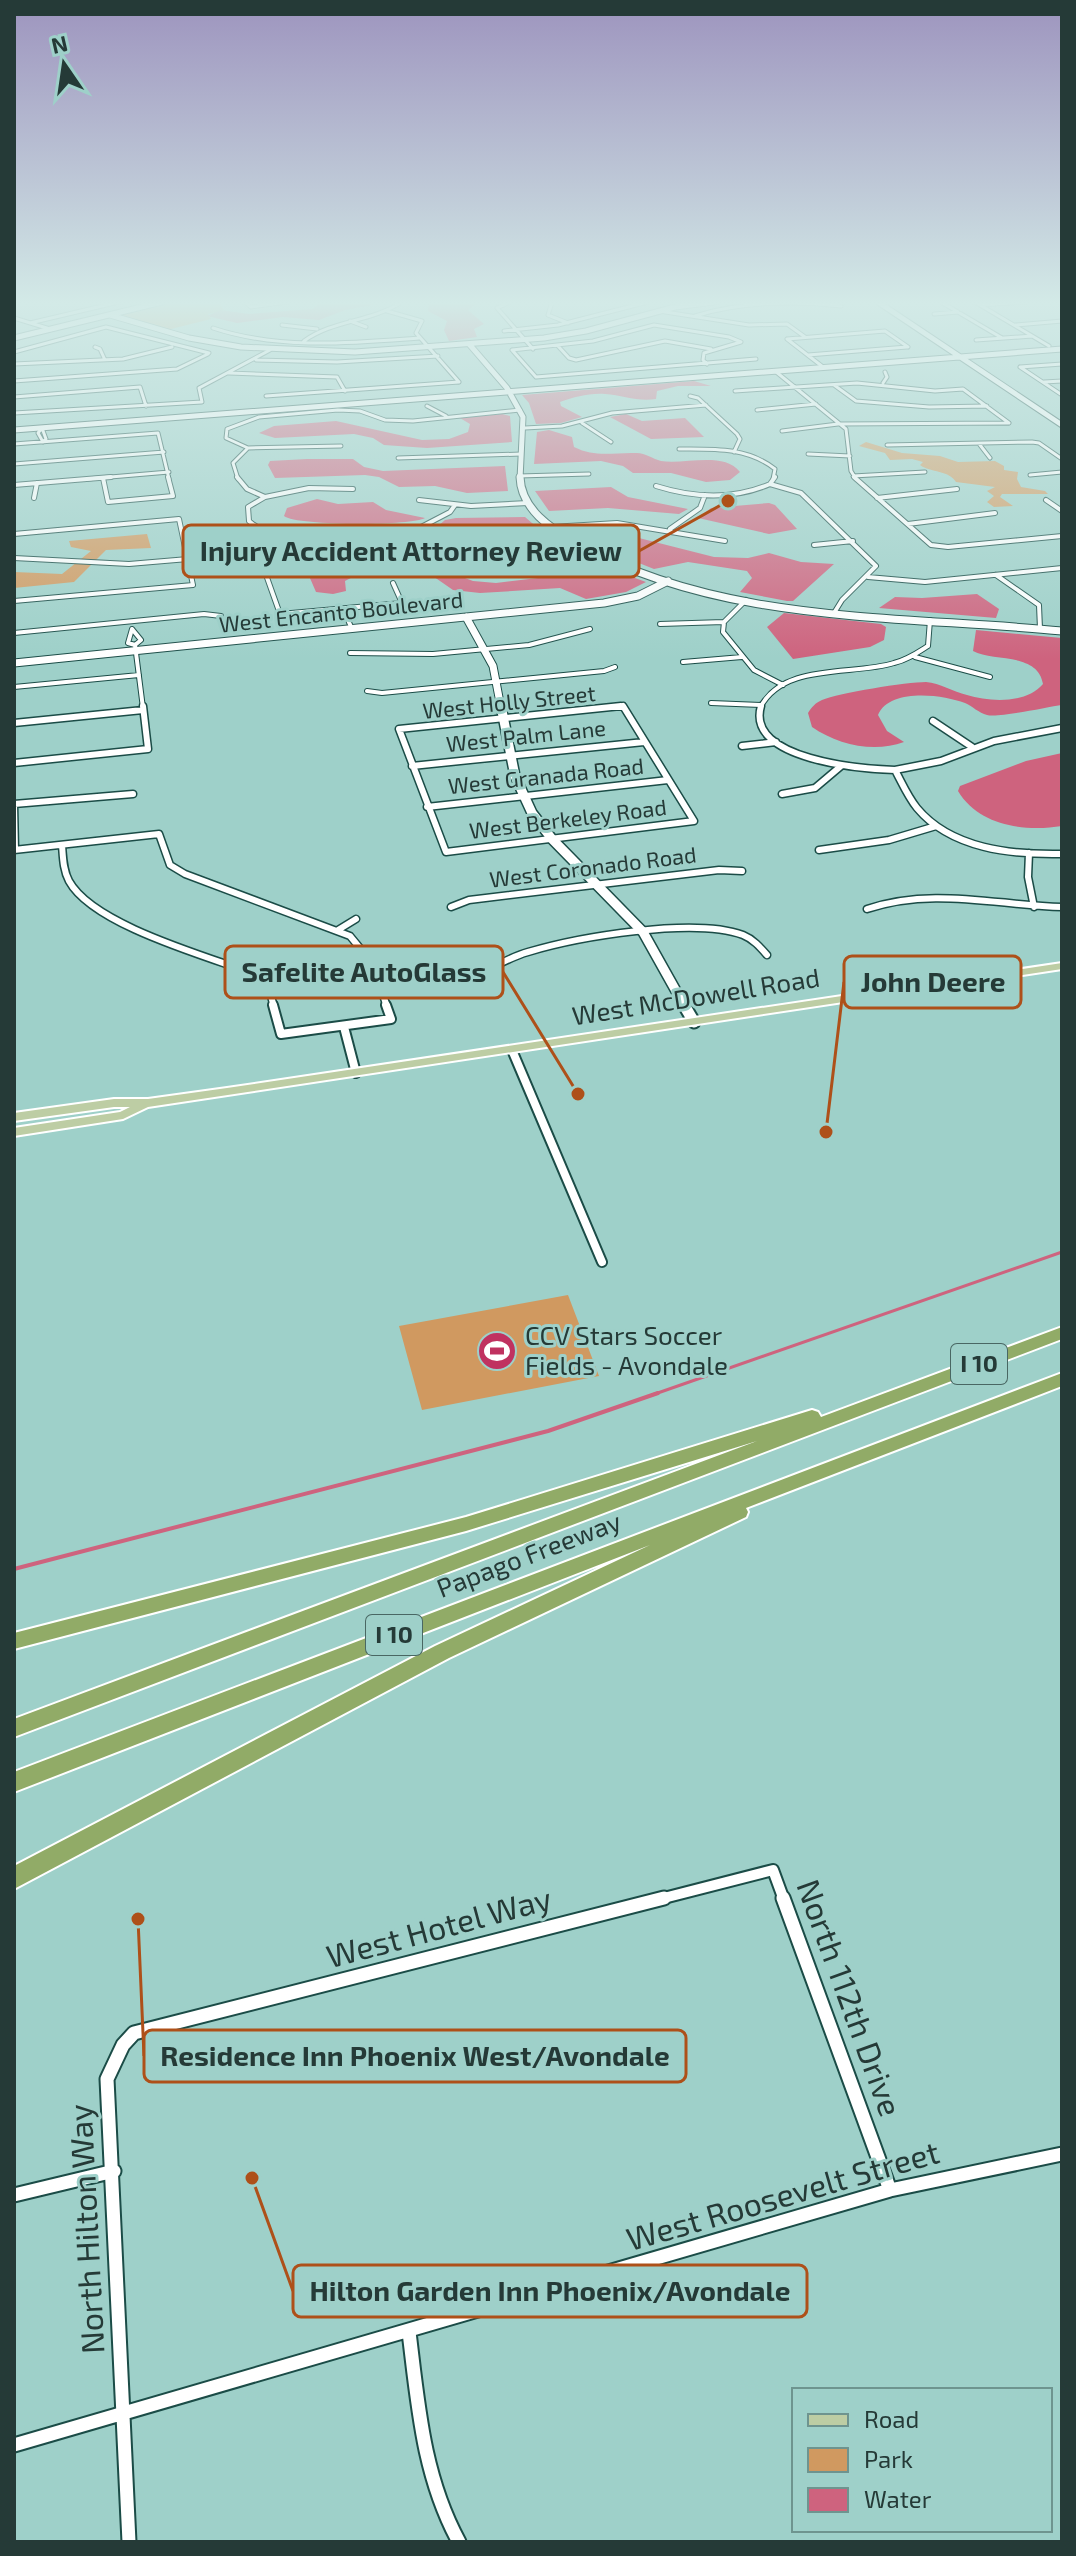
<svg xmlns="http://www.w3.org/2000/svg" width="1076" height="2556" viewBox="0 0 1076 2556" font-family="'Exo 2',sans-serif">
  <rect width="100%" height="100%" fill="#9ed0c9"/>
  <path fill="#d09960" d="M169,302H219L224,310L208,314L211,319L167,330L118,315Z
    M866,442L902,453L940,456L958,462L995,461L1004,466V470L1018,472L1017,479L1021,487L1045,491L1048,494H1002L1000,497L1013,506L994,507L987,502L994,496L987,491L995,487L956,482C949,470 931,473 920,465L923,462L912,459L890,460L885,453L859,446Z
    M147,534L151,548L106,550L74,582L14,588V572L62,574L91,551L71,547L69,541Z
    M568,1295L599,1376L422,1410L399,1326Z"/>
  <path fill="#ce637e" d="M320,302H372L373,305L345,310L319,320L283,317L237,323L207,316L220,310L249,314L313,309Z
    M433,302H479L468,310L484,324L474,329L477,337L449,341L444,330L447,321L428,311L429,304Z
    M694,381L711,386H678L657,391L656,399C637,402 623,395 605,394C588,393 575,397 560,402L561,406L582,417L561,423L536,424L529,403L522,395Z
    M502,414L510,416L512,442L427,448L384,445L373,438L354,434L275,438L259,433L274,426L336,421L422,440L449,439L468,432L470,424L460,418Z
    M626,414L642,421L685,418L704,437L651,439L610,417Z
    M549,430L572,437L574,447C596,458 614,452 637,453C645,453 653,459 661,461C684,465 724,451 740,472L730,480L706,482L671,473H633L623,466L601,461L534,464L537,432Z
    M307,459H353L364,467L383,471L505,466L508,491L467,493L435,486L399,487L379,477L365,475L275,478L268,465L270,461Z
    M611,487L628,497L688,509L679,514L608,508L549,511L535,491Z
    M317,499L338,504L373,502L386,510L425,518C411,526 296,526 284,516L287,508Z
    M769,503L775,505L797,529L769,534L698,518L711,508Z
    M525,517L553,541L525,548L487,547C481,527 457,530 438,526L445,520L456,518Z
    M614,535L639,538L714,557L748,558L769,553L801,562L834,564L793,601H787L740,592L752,578L747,571L688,562L654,569L606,550L586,537Z
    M368,550L446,560L454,574L473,581L496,583L555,576L599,565L646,582L626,592L586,599L560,588L480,593L453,590L427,572L404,567L368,569L345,581L346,591L333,594L316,592L300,555Z
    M977,594L999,609L996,618L879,608L895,597L922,598Z
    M784,613L881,624L886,627L884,640L870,647L793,659L767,627Z
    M976,630L1062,638V705C1047,707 999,718 987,715C979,713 972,706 965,703C942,694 889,688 878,715L887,731L904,742C874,753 838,745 812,727L808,713C812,707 815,703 822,700C838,693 907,682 926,682C940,683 953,692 967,695C990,702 1026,704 1043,684C1038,652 993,662 973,651Z
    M1062,753V826C1025,832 979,826 958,791L960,786L1026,761Z"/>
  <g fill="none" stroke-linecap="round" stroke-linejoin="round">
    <path stroke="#ce637e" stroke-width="3" d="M652,1395L1062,1252"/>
    <path stroke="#ce637e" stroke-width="4" d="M14,1569L548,1431L658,1393"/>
    <defs>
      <path id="street-far5" d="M245,302L251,307L287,302
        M510,302L497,308L533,349
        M552,302L548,315L568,323
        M673,302L683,305
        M941,302L1002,338
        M975,302L1049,346
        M980,305L1026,302
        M387,311L422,321L416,333L459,382
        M659,311L749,325L787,324L805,337
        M934,314L958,312
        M695,316C740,302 794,301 841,306
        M14,318L50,329
        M350,321L366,327
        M30,323L119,302
        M282,325L317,329
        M1015,325L1062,321
        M213,328C279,350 350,343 419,338
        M504,331L558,325L648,302
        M787,339L885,331L908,347
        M787,339L823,367
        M976,340L1032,336
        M304,341C333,320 370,322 400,303
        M558,346L569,358L576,360L665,341L711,349
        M95,347L100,349L105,360
        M512,350L593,341L654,325L729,337L741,342L704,353L703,360L707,364
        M512,350L536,377L756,359
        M14,352L106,327L209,353
        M808,355L907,347
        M256,360L337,362L438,356
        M14,364L123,359L172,347
        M1020,367L1062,395
        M1020,367L1062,364
        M775,371L846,429L851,471L856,479
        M229,373L337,377L345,391
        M14,381L177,369L208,354
        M1044,382L1062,381
        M883,383L887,377L885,372
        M834,385L856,401L929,407L987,406
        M735,391L857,383L935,391L963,389L1009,423
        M266,396L459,382
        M690,396L698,398L737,434L740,439L734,452
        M14,397L140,387L146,406
        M427,406L446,416
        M757,410L816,404
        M14,413L202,402L199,388L270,350
        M582,423L611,442
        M42,428L46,439L43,442L38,433Z
        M525,428L562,426L612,413L706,405
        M782,431L838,424L1009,423
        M14,444L158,433L169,479
        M887,445L1032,442L1039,443L1062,459
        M980,445L990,458
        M248,448L341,446
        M679,449C713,449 747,447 775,469L773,479
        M808,454L850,456
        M398,458L521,454
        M14,464L164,452
        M1030,475L1062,472
        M519,476L589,474
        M853,476L925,472
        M87,479L169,472
        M238,479L233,463L248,448L226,438L227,429L259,417L338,410L360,411L385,420L413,421L520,410"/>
      <path id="street-far4" d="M237,477L247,489L265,497L248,507L249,521C281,550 333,534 372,535C395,536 418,541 441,543
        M854,477L931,545L948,547L1062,536
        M103,478L108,502L173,496L168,477
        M770,484L775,477
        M770,484L801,493L876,566L842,600L834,613
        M14,485L111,477
        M656,486C694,498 733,500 770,484
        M265,497L309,488L353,489
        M34,498L37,483
        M877,498L957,489
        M419,500L471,506L528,503
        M1046,500L1062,511
        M908,524L995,513
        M551,527L617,523L725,541
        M670,529L700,508L705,495
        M14,534L179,519L193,585L14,601
        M277,535L264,547L260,558L280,614L402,603L393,583
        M400,538L450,512L455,505
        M814,545L853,541
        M14,558L129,564L188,559
        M493,564L538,561L588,550
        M996,575L1039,605L1040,629
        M868,577L925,582L1062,568
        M746,600L724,622L723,632L754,670L783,685
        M343,609L352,629
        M660,624L724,622
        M132,629L141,640L135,645L128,643Z
        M14,633L204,614L221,616
        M135,645L143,708
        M350,653L433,654L529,645L590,629
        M915,657L990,677
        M683,662L742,657
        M14,687L139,675
        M367,691L382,693L604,671L615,667
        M711,703L761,705
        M602,708H624
        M760,708C783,662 853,676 894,663C907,660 917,653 928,646L930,620"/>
      <path id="street-far3" d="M621,706L399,729L446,852L694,821L623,706
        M761,706C745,760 863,769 895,770C902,783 908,797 917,808C951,849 1012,855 1062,854
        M933,721L972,747
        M14,723L143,710
        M742,746L776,742
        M14,763L148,749L143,706
        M412,766L644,742
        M895,770L941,761L994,741L1062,728
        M782,794L815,788L841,766
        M14,804L133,794
        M14,804L15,850
        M427,807L668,780
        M62,845C63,857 63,870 69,881C94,927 217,959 266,978L274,1007
        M14,850L159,834L170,865L185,874L350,936L373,964L387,1007
        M819,850L889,840L936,826
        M1029,853L1028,877L1034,907
        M451,907L469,900L719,870L742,871
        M867,909C932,887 995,905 1062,907
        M338,930L356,919
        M477,975C494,967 510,957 528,952C578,937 694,917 743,935C753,939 760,947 767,955"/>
      <path id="street-far2" d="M273,1005L281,1034L391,1019L386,1005
        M344,1027L356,1073
        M512,1050L602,1262"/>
      <path id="street-far1" d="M656,1900L773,1870L784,1900"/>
      <path id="street" d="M783,1898L890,2190
        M14,2195L114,2171
        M409,2332C418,2405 423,2476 459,2542
        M14,2445L890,2190L1062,2154
        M129,2542L107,2079L123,2045L134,2033L664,1898"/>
      <path id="secondary-far3" d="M878,302L1062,425
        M110,315L189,338L241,347L355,352L544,338L586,331L675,307L714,302
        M14,338L162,302
        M469,344L507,388L523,417L520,479
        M14,430L1062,349"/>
      <path id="secondary-far2" d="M520,477C521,509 551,529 576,543C722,625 900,615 1062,631
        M466,617L493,666L501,708
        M14,663L604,603L638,596L668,581"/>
      <path id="secondary-far1" d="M501,706L515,776L532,813L552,839L643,932L685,1007"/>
      <path id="secondary" d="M684,1005L694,1022"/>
      <path id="primary" d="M1062,963V969L148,1107L123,1119L14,1136V1128L120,1112L130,1107H114L14,1121V1113L114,1099H148L227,1088Z"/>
      <path id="highway" d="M1062,1327V1339L14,1737V1719L757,1441L466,1531L14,1649V1633L466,1517L812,1410L818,1412L821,1417Z
        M1062,1373V1386L746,1508L748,1512L746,1517L449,1658L14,1889V1866L435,1646L650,1545L14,1792V1772Z"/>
    </defs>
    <use href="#street-far5" stroke="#1b4c47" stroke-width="5"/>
    <use href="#street-far4" stroke="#1b4c47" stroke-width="6"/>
    <use href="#street-far3" stroke="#1b4c47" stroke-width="9"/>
    <use href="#street-far2" stroke="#1b4c47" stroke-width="12"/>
    <use href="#street-far1" stroke="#1b4c47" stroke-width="14"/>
    <use href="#street" stroke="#1b4c47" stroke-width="17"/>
    <use href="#secondary-far3" stroke="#1b4c47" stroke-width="7"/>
    <use href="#secondary-far2" stroke="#1b4c47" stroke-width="9"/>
    <use href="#secondary-far1" stroke="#1b4c47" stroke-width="12"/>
    <use href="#secondary" stroke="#1b4c47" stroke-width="15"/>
    <use href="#primary" stroke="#fff" stroke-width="4"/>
    <use href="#highway" stroke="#fff" stroke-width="4"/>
    <use href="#street-far5" stroke="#fff" stroke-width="3"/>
    <use href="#street-far4" stroke="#fff" stroke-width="4"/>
    <use href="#street-far3" stroke="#fff" stroke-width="6"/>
    <use href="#street-far2" stroke="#fff" stroke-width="8"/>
    <use href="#street-far1" stroke="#fff" stroke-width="10"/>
    <use href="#street" stroke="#fff" stroke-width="13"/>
    <use href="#secondary-far3" stroke="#fff" stroke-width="5"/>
    <use href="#secondary-far2" stroke="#fff" stroke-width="7"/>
    <use href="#secondary-far1" stroke="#fff" stroke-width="9"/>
    <use href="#secondary" stroke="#fff" stroke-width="11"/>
    <use href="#primary" fill="#bdcda4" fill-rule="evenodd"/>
    <use href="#highway" fill="#91ab67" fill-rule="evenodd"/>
  </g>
  <linearGradient id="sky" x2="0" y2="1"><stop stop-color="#9d94be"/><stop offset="0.46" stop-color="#d3eae7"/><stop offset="1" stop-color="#d3eae7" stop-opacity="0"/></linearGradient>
  <rect width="1076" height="659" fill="url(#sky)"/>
  <defs>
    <symbol id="stadium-disc" viewBox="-11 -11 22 22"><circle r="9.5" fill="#c03260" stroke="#9ed0c9"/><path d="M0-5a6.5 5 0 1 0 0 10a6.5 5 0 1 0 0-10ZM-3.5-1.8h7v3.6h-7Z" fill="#fff"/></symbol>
  </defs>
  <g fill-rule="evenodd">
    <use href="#stadium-disc" x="475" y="1329" width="44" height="44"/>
  </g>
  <g text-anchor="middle" stroke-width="6" stroke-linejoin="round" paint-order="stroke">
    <g font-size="22" fill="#253a37" stroke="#9ed0c9">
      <text transform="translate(341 612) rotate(-6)" y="8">West Encanto Boulevard</text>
      <text transform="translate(509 702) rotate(-6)" y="8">West Holly Street</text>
      <text transform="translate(526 736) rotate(-6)" y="8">West Palm Lane</text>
      <text transform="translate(546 776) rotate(-6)" y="8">West Granada Road</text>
      <text transform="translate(568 819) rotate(-7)" y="8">West Berkeley Road</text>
      <text transform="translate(593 867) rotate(-7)" y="8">West Coronado Road</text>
    </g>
    <g fill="#9ed0c9" stroke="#496763" stroke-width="2">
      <rect x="951" y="1344" width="56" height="40" rx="6"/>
      <rect x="366" y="1615" width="56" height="40" rx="6"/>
    </g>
    <g font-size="24" font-weight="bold" fill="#253a37">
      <text x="979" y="1372">I 10</text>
      <text x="394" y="1643">I 10</text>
    </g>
    <g font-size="26" fill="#253a37" stroke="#9ed0c9">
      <text transform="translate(696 997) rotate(-9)" y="9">West McDowell Road</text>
      <text transform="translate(529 1555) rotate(-21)" y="9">Papago Freeway</text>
    </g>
    <g font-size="26" fill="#253a37" stroke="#9ed0c9" text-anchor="start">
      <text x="525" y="1345">CCV Stars Soccer<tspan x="525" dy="30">Fields - Avondale</tspan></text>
    </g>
    <g font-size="32" fill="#253a37" stroke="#9ed0c9">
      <text transform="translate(439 1928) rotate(-15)" y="11">West Hotel Way</text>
      <text transform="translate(849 1998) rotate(70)" y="11">North 112th Drive</text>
      <text transform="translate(783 2196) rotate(-16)" y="11">West Roosevelt Street</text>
      <text transform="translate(87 2229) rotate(-93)" y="11">North Hilton Way</text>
    </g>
  </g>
  <path fill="none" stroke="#ae5019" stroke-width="3" d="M728 501L639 551M578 1094L503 972M826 1132L844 982M138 1919L144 2056M252 2178L293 2291"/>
  <g fill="#ae5019" stroke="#9ed0c9" stroke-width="3">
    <circle cx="728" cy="501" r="8"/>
    <circle cx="578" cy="1094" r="8"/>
    <circle cx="826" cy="1132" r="8"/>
    <circle cx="138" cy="1919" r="8"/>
    <circle cx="252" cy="2178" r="8"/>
  </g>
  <g fill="#9ed0c9" stroke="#ae5019" stroke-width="3">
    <rect x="183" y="525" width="456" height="52" rx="8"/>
    <rect x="225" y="946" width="278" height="52" rx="8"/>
    <rect x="844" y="956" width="177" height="52" rx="8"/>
    <rect x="144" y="2030" width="542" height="52" rx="8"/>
    <rect x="293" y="2265" width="514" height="52" rx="8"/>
  </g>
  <g font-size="28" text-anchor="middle" font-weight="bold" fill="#253a37">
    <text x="411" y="561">Injury Accident Attorney Review</text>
    <text x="364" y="982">Safelite AutoGlass</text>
    <text x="933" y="992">John Deere</text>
    <text x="415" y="2066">Residence Inn Phoenix West/Avondale</text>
    <text x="550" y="2301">Hilton Garden Inn Phoenix/Avondale</text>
  </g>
  <rect width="1076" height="2556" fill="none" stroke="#253a37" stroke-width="32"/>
  <rect x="792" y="2388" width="260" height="144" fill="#9ed0c9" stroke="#6e948f" stroke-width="2"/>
  <rect x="808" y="2414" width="40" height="12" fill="#bdcda4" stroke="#6e948f" stroke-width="2"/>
  <text x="864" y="2428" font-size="24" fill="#253a37">Road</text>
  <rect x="808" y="2448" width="40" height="24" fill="#d09960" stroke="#6e948f" stroke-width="2"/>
  <text x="864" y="2468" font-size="24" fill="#253a37">Park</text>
  <rect x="808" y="2488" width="40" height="24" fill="#ce637e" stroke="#6e948f" stroke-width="2"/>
  <text x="864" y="2508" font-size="24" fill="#253a37">Water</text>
  <g transform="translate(64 64) rotate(347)" stroke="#9ed0c9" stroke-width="6" paint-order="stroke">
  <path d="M0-6L14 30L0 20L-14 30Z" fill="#253a37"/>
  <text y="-12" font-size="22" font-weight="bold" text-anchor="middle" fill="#253a37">N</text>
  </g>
</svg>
